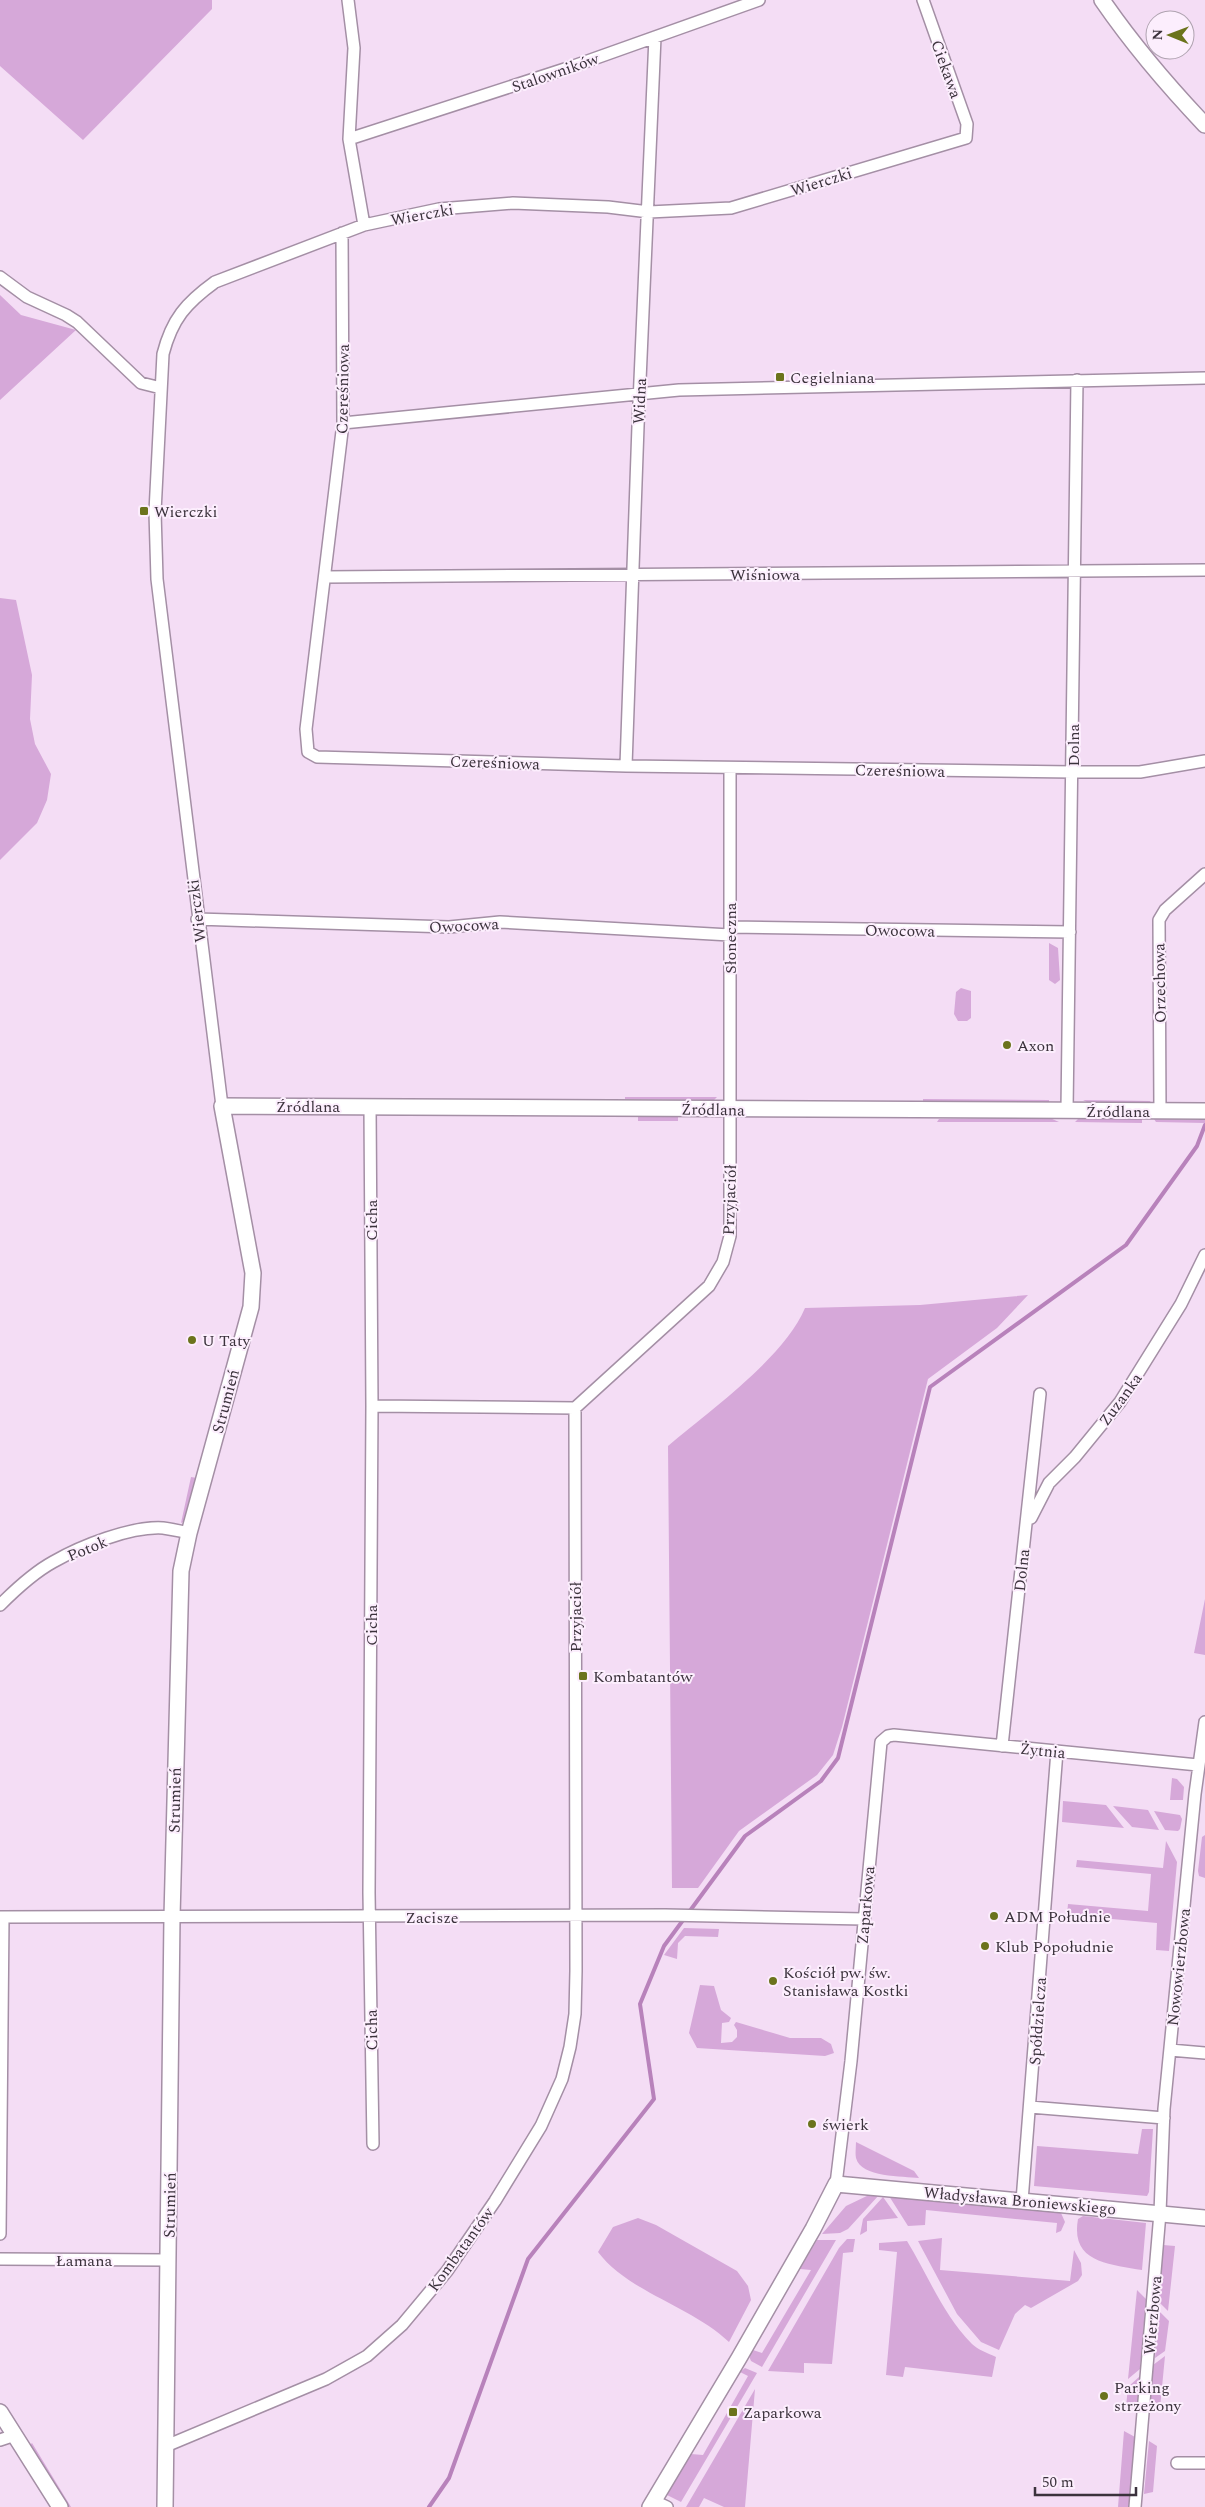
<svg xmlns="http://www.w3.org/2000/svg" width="1205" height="2507" viewBox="0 0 1205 2507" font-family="Spectral,serif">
  <rect width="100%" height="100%" fill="#f4ddf5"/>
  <path fill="#d6a8d9" d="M0,0H212V9L83,140L0,66Z
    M0,295L21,315L76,330L0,400Z
    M0,598L16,600L32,675L30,719L35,744L51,774L47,800L37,823L0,860Z
    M1049,943L1058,948L1060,980L1055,984L1049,980Z
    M961,988L971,991V1018L967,1021H958L954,1014L956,992Z
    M625,1097H717L714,1100L625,1099Z
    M923,1099L1049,1100V1102H923Z
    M1083,1100L1151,1101L1148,1103H1089Z
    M638,1116H678V1121H638Z
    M1050,1118L1059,1122H937L939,1119Z
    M1078,1119H1142V1123L1075,1122Z
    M1154,1119L1205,1120V1123L1156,1122Z
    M1028,1295L997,1328L928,1379L842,1727L833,1755L817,1775L739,1831L698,1888H672L668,1446C710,1410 784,1358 805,1308L920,1305Z
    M191,1477L197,1478L185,1521L181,1523Z
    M1205,1599V1655L1194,1653Z
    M1172,1778L1177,1779L1184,1787L1183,1800H1170Z
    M1063,1801L1106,1805L1124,1828L1062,1822Z
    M1113,1806L1148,1810L1159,1830L1132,1827Z
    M1154,1811L1180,1815L1182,1819L1180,1829L1178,1831L1165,1830Z
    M1205,1835V1878L1199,1876L1198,1871L1202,1837Z
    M1166,1841L1177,1862L1169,1951L1156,1950L1157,1923L1067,1915L1068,1904L1148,1911L1151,1874L1076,1867L1077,1860L1163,1868Z
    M684,1928L719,1929L718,1937L685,1936L678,1943L677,1959L664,1955Z
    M700,1985L714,1986L721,2010L731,2018L729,2022L722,2023L721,2043L732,2042L737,2037V2030L734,2025L736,2022L790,2038H821L831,2044L834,2053L825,2056L697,2048L689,2033Z
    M1142,2129H1153L1149,2192L1147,2196L1034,2186L1037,2146L1138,2154Z
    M856,2142L914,2171L919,2178C903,2176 861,2178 856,2158C855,2153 856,2147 856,2142Z
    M871,2194L879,2195L848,2229L840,2233L822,2234L846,2206Z
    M889,2196L1058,2212L1061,2213L1065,2222L1061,2231L1056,2233L1057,2223L926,2210L925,2225L908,2226Z
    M883,2197L898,2218L867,2221V2231L860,2235L863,2219Z
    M1083,2216L1146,2223L1142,2270C1110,2264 1070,2263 1078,2219Z
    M638,2218L656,2225L737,2271L748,2286L751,2300L729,2342C691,2306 628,2292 598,2252L613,2227Z
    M942,2238L940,2270L1070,2281L1074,2250L1081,2263L1082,2275L1078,2281L1031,2308L1025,2305L1015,2314L999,2350L981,2342L957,2314L918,2241Z
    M847,2239H855L853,2252L843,2253L832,2364L804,2363V2373L768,2371L839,2248Z
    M817,2240H836L762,2367L751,2361L749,2356L753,2350L762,2353L811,2270L800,2269Z
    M907,2241C928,2275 943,2315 972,2344C978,2350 988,2353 996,2357L992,2377L905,2367L903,2377L886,2375L897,2252L879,2250V2243Z
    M1163,2245L1175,2246L1168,2311L1159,2302Z
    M1137,2290L1146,2299L1140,2369L1128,2379Z
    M1159,2311L1169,2321L1165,2351L1155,2358Z
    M1165,2356L1160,2408L1152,2404L1150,2400L1153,2365Z
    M745,2368L757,2373L681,2502L667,2495L691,2454L703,2455L748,2376L740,2372Z
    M1140,2376L1137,2406L1126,2407L1128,2387Z
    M755,2389L745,2507H724L704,2498L699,2507H686Z
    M1124,2431L1135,2437L1129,2507H1118Z
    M1149,2441L1157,2446L1153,2492L1144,2494Z
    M32,2443L71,2507H68L29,2446Z"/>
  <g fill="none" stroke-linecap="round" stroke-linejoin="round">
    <path stroke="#b882bb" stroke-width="4" d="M429,2507L449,2478L528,2259L654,2099L640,2004L664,1946L745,1836L821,1781L838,1758L930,1387L1126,1245L1197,1146L1205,1125"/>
    <defs>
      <path id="minor" d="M348,0L354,48L349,139L364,225
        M349,139L568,68L759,0
        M342,233L343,423L306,729L308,752L317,757L626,766L1073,772H1140L1205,761
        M0,277L27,297L66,315L77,322L141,383L161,388
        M343,423L679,390L1205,378
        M325,577L1205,570
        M626,766L638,426L655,37
        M197,919L449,927L500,922L730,935
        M730,927L1070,932
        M222,1106L157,579L155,512L163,354C172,319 186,303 215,282L364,225L439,209L513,203L608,207L649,212L731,208L966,138L967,124L923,0
        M370,1106L372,1406L369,1893L373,2144
        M1067,1110L1077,380
        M1160,1111L1159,920L1165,910L1205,874
        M372,1406L575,1408
        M1031,1518L1049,1483L1075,1457L1120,1402L1181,1304L1205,1255
        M0,1605C16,1589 33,1573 53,1562C81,1546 131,1526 163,1528C171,1529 180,1531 189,1533
        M1002,1746L1040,1394
        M0,1917L665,1915L864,1919
        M1170,2050L1205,2053
        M1030,2107L1164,2118
        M836,2184L851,2061L881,1742L888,1736L894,1735L1198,1765
        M1022,2201L1057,1751
        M0,2234L3,1917
        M0,2259L168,2260
        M0,2440L15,2435
        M166,2446L326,2379L367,2356L402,2325L447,2271L495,2201L541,2126L562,2079L570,2047L575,2014L576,1971L575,1408L709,1286L723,1262L730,1236V768
        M1177,2463H1205
        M654,2501L667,2507
        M1135,2507L1160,2213L1164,2109L1195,1794L1205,1722"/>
      <path id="tertiary" d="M1102,0C1133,45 1167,85 1205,125
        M0,2412L60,2507
        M165,2507L172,1917L181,1571L189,1533L251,1307L253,1273L222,1106L1205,1111
        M650,2507L739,2358L813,2229L836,2184L1205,2218"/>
    </defs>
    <use href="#minor" stroke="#a48fa5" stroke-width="14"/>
    <use href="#tertiary" stroke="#a48fa5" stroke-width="18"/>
    <use href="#minor" stroke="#fff" stroke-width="11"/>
    <use href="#tertiary" stroke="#fff" stroke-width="15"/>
  </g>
  <g fill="#6b731c" stroke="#fceefd" stroke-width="2">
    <rect x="775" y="372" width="10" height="10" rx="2.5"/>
    <rect x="139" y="506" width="10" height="10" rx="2.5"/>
    <circle cx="1007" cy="1045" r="5"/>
    <circle cx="192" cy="1340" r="5"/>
    <rect x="578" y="1671" width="10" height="10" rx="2.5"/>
    <circle cx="994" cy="1916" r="5"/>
    <circle cx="985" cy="1946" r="5"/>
    <circle cx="773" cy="1981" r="5"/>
    <circle cx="812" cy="2124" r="5"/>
    <circle cx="1104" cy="2396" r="5"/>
    <rect x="728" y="2407" width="10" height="10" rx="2.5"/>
  </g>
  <g text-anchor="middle" stroke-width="4" stroke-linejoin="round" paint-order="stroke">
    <g font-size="16" fill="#3b323c" stroke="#fceefd">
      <text transform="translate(947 69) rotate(70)" y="6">Ciekawa</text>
      <text transform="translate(555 72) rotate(-19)" y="6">Stalowników</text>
      <text transform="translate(821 181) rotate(-17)" y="6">Wierczki</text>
      <text transform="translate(422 214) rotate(-10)" y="6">Wierczki</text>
      <text transform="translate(342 389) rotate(-89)" y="6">Czereśniowa</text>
      <text transform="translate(639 401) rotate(-87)" y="6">Widna</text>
      <text x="765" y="580">Wiśniowa</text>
      <text transform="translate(1073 745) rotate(-90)" y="6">Dolna</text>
      <text transform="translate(495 762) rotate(2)" y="6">Czereśniowa</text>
      <text transform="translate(900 770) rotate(1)" y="6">Czereśniowa</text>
      <text transform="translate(196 911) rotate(-97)" y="6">Wierczki</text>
      <text transform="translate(464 925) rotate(-3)" y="6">Owocowa</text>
      <text transform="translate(900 930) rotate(1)" y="6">Owocowa</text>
      <text transform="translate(730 938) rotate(-90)" y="6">Słoneczna</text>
      <text transform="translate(1159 983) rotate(-91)" y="6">Orzechowa</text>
      <text x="308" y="1112">Źródlana</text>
      <text transform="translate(713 1109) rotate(1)" y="6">Źródlana</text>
      <text x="1118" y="1117">Źródlana</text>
      <text transform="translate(729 1200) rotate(-88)" y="6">Przyjaciół</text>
      <text transform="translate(371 1220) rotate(-90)" y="6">Cicha</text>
      <text transform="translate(1120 1399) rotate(-54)" y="6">Zuzanka</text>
      <text transform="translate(225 1401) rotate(-75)" y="6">Strumień</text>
      <text transform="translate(87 1548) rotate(-22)" y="6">Potok</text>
      <text transform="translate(1021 1570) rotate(-84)" y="6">Dolna</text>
      <text transform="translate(575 1617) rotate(-90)" y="6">Przyjaciół</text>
      <text transform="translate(371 1625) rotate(-90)" y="6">Cicha</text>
      <text transform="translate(1043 1750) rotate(6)" y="6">Żytnia</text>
      <text transform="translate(174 1800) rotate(-89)" y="6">Strumień</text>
      <text transform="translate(865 1905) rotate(-85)" y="6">Zaparkowa</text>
      <text x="432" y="1923">Zacisze</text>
      <text transform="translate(1178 1967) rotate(-84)" y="6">Nowowierzbowa</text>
      <text transform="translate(1037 2021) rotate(-86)" y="6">Spółdzielcza</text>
      <text transform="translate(371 2030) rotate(-91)" y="6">Cicha</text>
      <text transform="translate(1020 2200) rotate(5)" y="6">Władysława Broniewskiego</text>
      <text transform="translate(169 2205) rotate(-89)" y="6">Strumień</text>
      <text transform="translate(460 2249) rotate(-54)" y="6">Kombatantów</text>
      <text x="84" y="2266">Łamana</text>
      <text transform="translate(1152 2315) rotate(-85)" y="6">Wierzbowa</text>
    </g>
    <g font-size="16" fill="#3b323c" stroke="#fceefd" text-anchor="start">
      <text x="790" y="383">Cegielniana</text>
      <text x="154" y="517">Wierczki</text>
      <text x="1017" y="1051">Axon</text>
      <text x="202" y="1346">U Taty</text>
      <text x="593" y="1682">Kombatantów</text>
      <text x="1004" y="1922">ADM Południe</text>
      <text x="995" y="1952">Klub Popołudnie</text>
      <text x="783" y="1978">Kościół pw. św.<tspan x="783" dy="18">Stanisława Kostki</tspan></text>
      <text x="822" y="2130">świerk</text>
      <text x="1114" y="2393">Parking<tspan x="1114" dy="18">strzeżony</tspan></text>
      <text x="743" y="2418">Zaparkowa</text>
    </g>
  </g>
  <g transform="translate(1170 35) rotate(271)"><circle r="24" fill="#fceefd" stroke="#afa3b0"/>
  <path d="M0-4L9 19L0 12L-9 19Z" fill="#6b731c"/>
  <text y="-8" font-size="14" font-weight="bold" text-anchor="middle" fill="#3b323c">N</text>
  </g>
  <path d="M1035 2487v8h101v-8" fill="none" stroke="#3b323c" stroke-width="2.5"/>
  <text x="1042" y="2487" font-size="15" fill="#3b323c" stroke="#fceefd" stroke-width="4" paint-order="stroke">50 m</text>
</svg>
